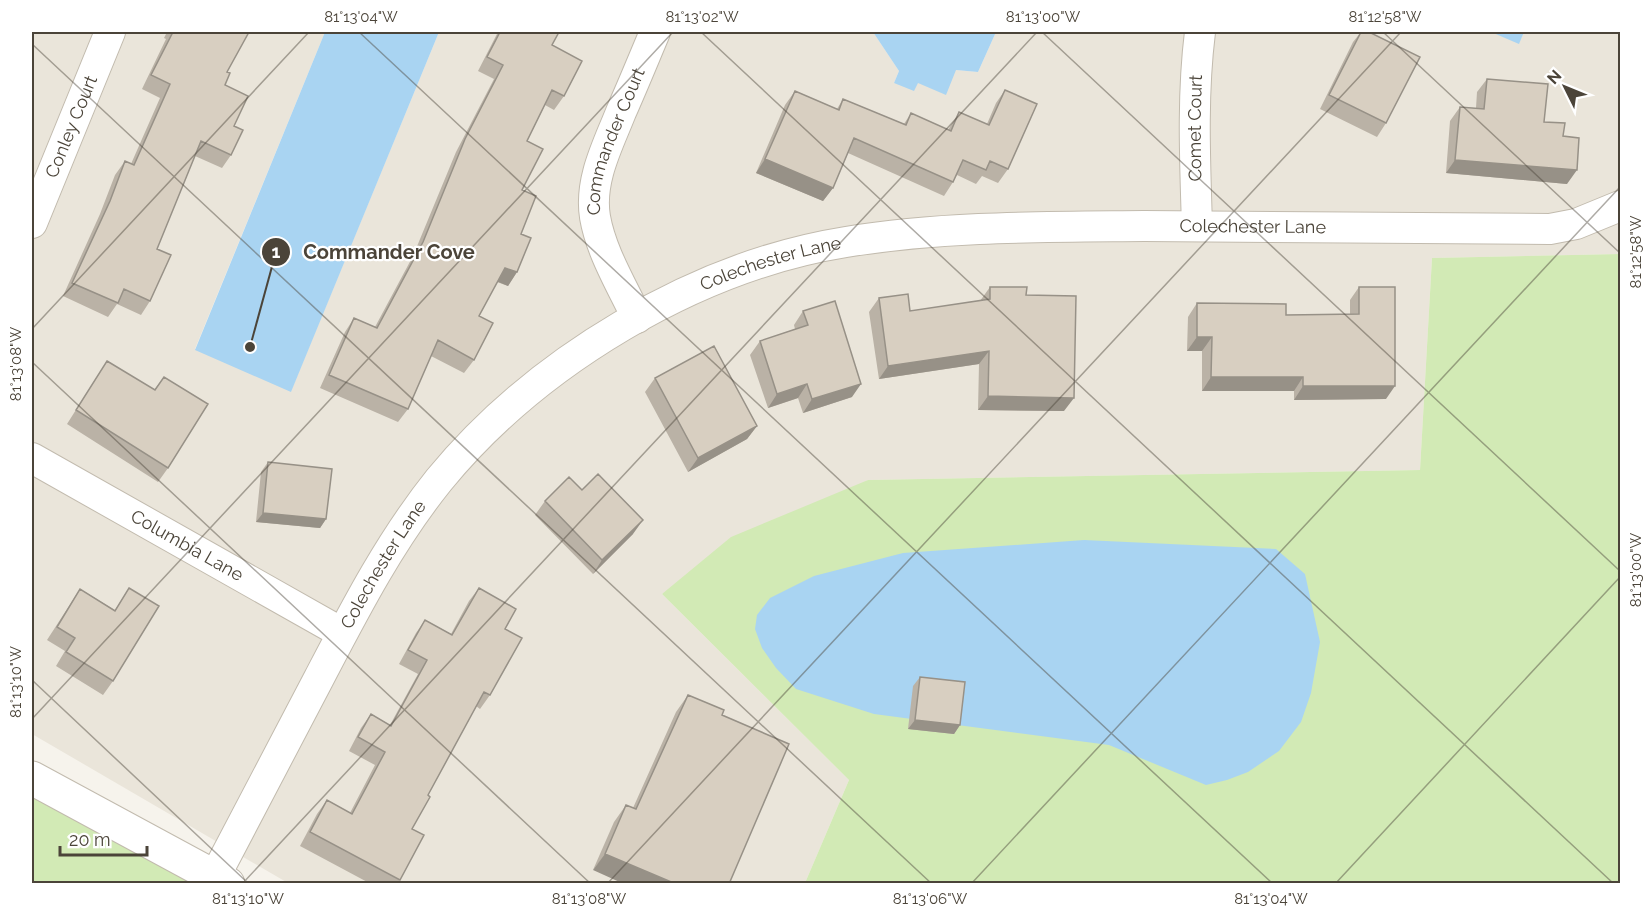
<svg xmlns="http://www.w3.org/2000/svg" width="1652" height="915" viewBox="0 0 1652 915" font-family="Raleway,sans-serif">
  <rect width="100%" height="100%" fill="#f6f3ec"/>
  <path fill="#eae5da" d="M32,32H325L195,349L291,391L439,32H873L899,71L894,83H918L956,70L978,72L996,32H1491L1519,43L1524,32H1620V254L1432,258L1420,470L868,480L662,594L849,780L805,883H288L32,734Z"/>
  <path fill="#d2eab5" d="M1620,254V883H805L849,780L662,594L731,537L868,480L1420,470L1432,258Z
    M32,795L199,883H32Z"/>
  <path fill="#a9d4f2" d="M325,32H439L291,392L195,350Z
    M873,32H996L978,72L956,70L946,95L918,83L914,91L894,83L899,71Z
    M1491,32H1524L1519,44Z
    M1084,540L1276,549L1305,574L1320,642L1311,693L1301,722L1279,751L1248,772L1227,780L1206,785L1109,745L874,714L796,689L776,668L762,648L755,629L757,615L770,598L814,576L903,553Z"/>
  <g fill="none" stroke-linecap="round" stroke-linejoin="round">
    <defs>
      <g id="minor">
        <path id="s1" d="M32,223L110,32"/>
        <path id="s2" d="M1197,226C1195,161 1192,96 1200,32"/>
        <path id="s3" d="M637,318C622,286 601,252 595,217C589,180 608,145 621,112C633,85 644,58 655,32"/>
        <path id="s4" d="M32,458L342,633"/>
        <path id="s5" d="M211,884C247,815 283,746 319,678C355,609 390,541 439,480C536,362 695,266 846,242C944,226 1045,227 1144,226C1279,226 1415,229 1550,229L1576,224L1620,206"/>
      </g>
      <path id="tertiary" d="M32,778L228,884"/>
    </defs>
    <use href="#minor" stroke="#c2bbae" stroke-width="32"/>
    <use href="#tertiary" stroke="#c2bbae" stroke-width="35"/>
    <use href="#minor" stroke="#fff" stroke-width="30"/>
    <use href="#tertiary" stroke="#fff" stroke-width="33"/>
  </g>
  <path fill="#bab2a6" d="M167,32H249L227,72L225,85L234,126L231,155L222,168L195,156L157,249L150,301L141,315L117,304L108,317L63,296L100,214L115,175L125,161L131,164L160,98L142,89L166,39L164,38Z
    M498,32H559L552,45L564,96L554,110L545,105L527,141L522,190L521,234L517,272L508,286L497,282L479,316L474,360L464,373L431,356L408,409L398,422L320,388L345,332L354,318L375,327L413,256L456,152L494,79L478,71Z
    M1361,32H1369L1386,123L1377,137L1320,109L1353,42Z
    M1487,79L1563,136L1567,184L1446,173L1450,121L1460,107L1476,108L1477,92Z
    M1005,90L1008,169L998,183L982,176L976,184L957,175L953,182L944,196L848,153L833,188L823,201L756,173L785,105L795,91L837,109L843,99L904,124L911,113L948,130L959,112L987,124L996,103Z
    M990,287L1026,295L1064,411L978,410L979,364L879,379L869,312L879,298L910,311L980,301Z
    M1359,287L1386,399L1294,400V391H1202V351H1187L1188,317L1197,303L1286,315L1350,314V300Z
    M803,311L852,397L803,413L798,398L768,408L750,355L760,341L795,329L794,325Z
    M107,361L154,390L164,377L168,468L158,482L67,424Z
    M655,378L757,426L747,439L688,472L645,392Z
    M268,462L326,519L320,528L256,522L261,472Z
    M582,490L633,534L593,574L535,515L545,501Z
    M129,588L113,681L103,695L56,666L65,651L47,640L80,589L115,610Z
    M479,588L505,629L490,695L480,709L476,706L428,795L412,829L400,880L397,884H371L300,846L317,814L327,800L350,813L375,765L349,751L361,728L371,714L390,725L418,674L399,664L416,633L425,620L451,634L469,601Z
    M920,677L960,725L954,734L908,729L913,686Z
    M688,695L724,710L593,870L614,822L626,805L633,808L676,712Z"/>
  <path fill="#979187" d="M765,159L833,188L823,201L756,173Z
    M1455,160L1577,170L1567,184L1446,173Z
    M505,268L517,272L508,286L496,281Z
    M1197,337H1212L1202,351H1187Z
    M989,351L979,364L879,379L888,366Z
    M1211,377H1303L1294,391H1202Z
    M807,384L798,398L768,408L777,394Z
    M861,384L852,397L803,413L812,399Z
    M1303,386H1395L1386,399L1294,400Z
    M988,396L1074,398L1064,411L978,410Z
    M757,426L747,439L688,472L698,458Z
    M263,513L326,519L320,528L256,522Z
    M643,520L633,534L593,574L602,560Z
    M915,720L960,725L954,734L908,729Z
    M605,854L676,884H624L593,870Z"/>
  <path fill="#d8cfc1" stroke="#979187" stroke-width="1.5" d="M173,32H249L227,72L230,73L225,85L248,96L234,126L243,130L231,155L201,141L157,249L171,255L150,301L124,289L118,303L72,283L110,201L125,161L134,165L170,84L151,75Z
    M500,32H559L552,45L582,61L564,96L552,90L527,141L543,149L522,190L536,196L521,234L531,238L517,272L505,268L479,316L493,323L474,360L438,340L408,409L329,375L354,318L377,328L423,242L465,139L503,65L487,57Z
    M1361,32H1369L1420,57L1386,123L1329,95Z
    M1487,79L1548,84L1544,122L1565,123L1563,136L1579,138L1577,170L1455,160L1460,107L1484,109Z
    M1005,90L1037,104L1008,169L990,161L986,170L963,160L953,182L854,138L833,188L765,159L795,91L839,110L843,99L906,125L911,113L951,131L959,112L989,125Z
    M990,287H1027L1026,295L1076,296L1074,398L988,396L989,351L888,366L879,298L908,294L910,311L990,299Z
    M1359,287H1395V386H1303V377H1211L1212,337H1197V303L1286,304V315L1359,314Z
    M835,301L861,384L812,399L807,384L777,394L760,341L808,325L803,311Z
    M714,346L757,426L698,458L655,378Z
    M107,361L155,390L164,377L208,404L168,468L76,410Z
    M268,462L332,469L326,519L263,513Z
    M598,474L643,520L602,560L545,501L569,477L582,490Z
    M129,588L159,606L113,681L66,652L75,638L57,627L80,589L115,611Z
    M479,588L516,609L505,629L522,638L490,695L484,692L428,795L430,797L412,829L424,835L400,880L310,832L327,800L352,814L385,752L358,737L371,714L391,726L427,660L408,650L425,620L452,635Z
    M920,677L965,682L960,725L915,720Z
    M688,695L724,710L722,715L789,744L729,884H676L605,854L626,805L636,809Z"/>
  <path fill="none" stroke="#4b4439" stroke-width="1.5" stroke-opacity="0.45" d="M359,32L1273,884M701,32L1614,884M1042,32L1620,571M1383,32L1620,253M32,44L932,884M32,329L309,32M32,362L591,884M32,680L249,884M32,719L673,32M242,884L1037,32M607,884L1401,32M971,884L1620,187M1335,884L1620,577"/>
  <g text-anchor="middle" stroke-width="4.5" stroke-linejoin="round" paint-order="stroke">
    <g font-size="18" fill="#4b4439" stroke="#fff">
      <text dy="6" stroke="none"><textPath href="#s1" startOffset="104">Conley Court</textPath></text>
      <text dy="6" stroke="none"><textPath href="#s2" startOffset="98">Comet Court</textPath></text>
      <text dy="6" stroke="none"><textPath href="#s3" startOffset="189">Commander Court</textPath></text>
      <text dy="6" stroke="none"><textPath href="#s5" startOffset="1353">Colechester Lane</textPath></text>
      <text dy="6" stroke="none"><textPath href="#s5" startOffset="867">Colechester Lane</textPath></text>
      <text dy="6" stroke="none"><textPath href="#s4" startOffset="178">Columbia Lane</textPath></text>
      <text dy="6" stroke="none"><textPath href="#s5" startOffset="363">Colechester Lane</textPath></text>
    </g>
  </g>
  <path fill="none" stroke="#4b4439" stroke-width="2" d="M250 347L276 252"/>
  <g fill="#4b4439" stroke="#fff" stroke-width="2">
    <circle cx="250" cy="347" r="6"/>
    <circle cx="276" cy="252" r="15"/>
  </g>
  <g font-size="18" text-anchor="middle" font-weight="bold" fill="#fff">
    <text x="276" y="258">1</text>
  </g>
  <g font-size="20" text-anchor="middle" font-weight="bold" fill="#4b4439" stroke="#fff" stroke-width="4.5" stroke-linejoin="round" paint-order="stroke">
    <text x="389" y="259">Commander Cove</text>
  </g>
  <rect width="1652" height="915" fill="none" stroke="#ffffff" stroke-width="66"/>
  <g transform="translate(1565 87) rotate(313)" stroke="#ffffff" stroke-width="4.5" paint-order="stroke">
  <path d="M0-4.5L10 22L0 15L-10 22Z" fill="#4b4439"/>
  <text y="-9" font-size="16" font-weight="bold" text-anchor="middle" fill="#4b4439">N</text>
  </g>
  <path d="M60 846v9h87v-9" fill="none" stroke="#4b4439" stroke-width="3"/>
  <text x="69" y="846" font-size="18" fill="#4b4439" stroke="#ffffff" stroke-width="4.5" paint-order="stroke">20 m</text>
  <rect x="33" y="33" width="1586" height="849" fill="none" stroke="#4b4439" stroke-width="2"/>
  <g font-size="15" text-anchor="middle" fill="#4b4439">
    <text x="361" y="22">81°13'04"W</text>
    <text x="702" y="22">81°13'02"W</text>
    <text x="1043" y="22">81°13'00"W</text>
    <text x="1385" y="22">81°12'58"W</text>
    <text transform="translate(1636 252) rotate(-90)" y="5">81°12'58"W</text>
    <text transform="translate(16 364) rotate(-90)" y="5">81°13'08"W</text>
    <text transform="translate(1636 570) rotate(-90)" y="5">81°13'00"W</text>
    <text transform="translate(16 682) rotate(-90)" y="5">81°13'10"W</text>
    <text x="248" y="904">81°13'10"W</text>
    <text x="589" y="904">81°13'08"W</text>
    <text x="930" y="904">81°13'06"W</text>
    <text x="1271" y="904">81°13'04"W</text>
  </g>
</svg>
